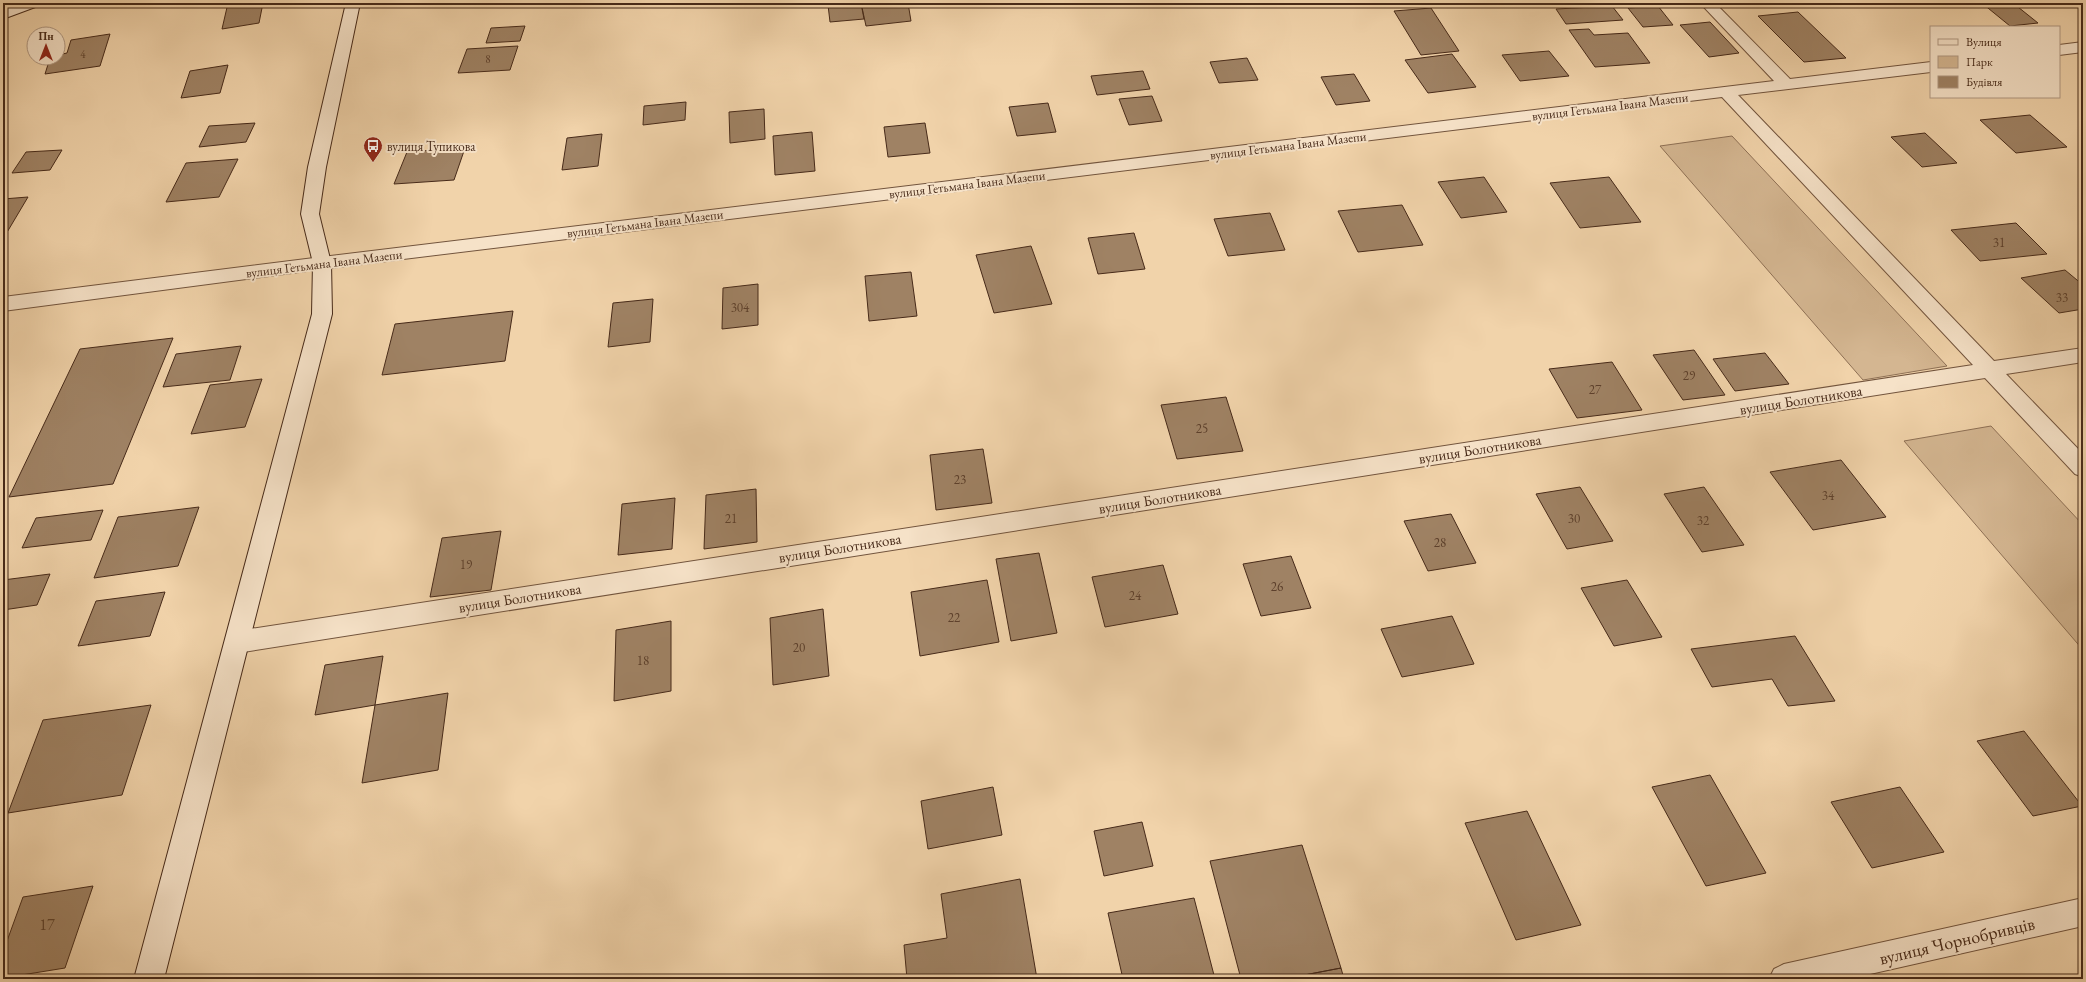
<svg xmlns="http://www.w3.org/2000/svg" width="2086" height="982" viewBox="0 0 2086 982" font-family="'EB Garamond',serif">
  <rect width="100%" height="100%" fill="#f1d3aa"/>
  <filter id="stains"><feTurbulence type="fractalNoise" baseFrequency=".005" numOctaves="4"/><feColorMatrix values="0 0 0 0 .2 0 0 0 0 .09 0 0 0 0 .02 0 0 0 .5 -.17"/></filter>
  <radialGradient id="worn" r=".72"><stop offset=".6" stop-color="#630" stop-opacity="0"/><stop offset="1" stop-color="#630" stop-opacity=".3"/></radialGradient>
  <path fill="#d4b691" stroke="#8e7055" d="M1732,136L1947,366L1863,380L1660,146Z
    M1991,426L2083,525V650L1904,441Z"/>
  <path fill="#9f8264" stroke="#472a19" d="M228,3H263L259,23L222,29Z
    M846,3H861L864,19L830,22L828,5Z
    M861,3H908L911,21L866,26Z
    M1995,3H2013L2038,23L2010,26L1983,4Z
    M1612,6L1623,20L1566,24L1556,9Z
    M1658,6L1673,25L1643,27L1628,8Z
    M1431,8L1459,51L1421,55L1394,11Z
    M1798,12L1846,58L1804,62L1758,16Z
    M1710,22L1739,53L1709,57L1680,25Z
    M525,26L520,41L486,43L491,28Z
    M1589,29L1594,35L1628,33L1650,63L1595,67L1569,30Z
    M110,34L100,66L45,74L50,58H58V55L67,53L71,40Z
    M518,46L510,70L458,73L467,49Z
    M1549,51L1569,76L1520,81L1502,55Z
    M1452,54L1476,87L1428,93L1405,60Z
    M1247,58L1258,80L1219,83L1210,62Z
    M228,65L220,93L181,98L190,71Z
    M1143,71L1150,89L1097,95L1091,76Z
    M1354,74L1370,101L1336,105L1321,77Z
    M1152,96L1162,121L1129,125L1119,99Z
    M686,102L685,120L643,125L644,106Z
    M1048,103L1056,132L1017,136L1009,107Z
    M764,109L765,139L730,143L729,112Z
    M2030,115L2067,147L2016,153L1980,120Z
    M255,123L246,142L199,147L209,126Z
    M925,123L930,153L888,157L884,127Z
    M812,132L815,171L775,175L773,136Z
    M1925,133L1957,163L1922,167L1891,137Z
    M602,134L598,166L562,170L567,138Z
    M465,148L454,180L394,184L407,152Z
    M62,150L50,170L12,173L26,152Z
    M238,159L219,197L166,202L186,163Z
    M1484,177L1507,212L1461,218L1438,182Z
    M1609,177L1641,222L1580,228L1550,183Z
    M28,197L6,234H3V199Z
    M1402,205L1423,245L1358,252L1338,211Z
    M1270,213L1285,250L1228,256L1214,219Z
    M2016,223L2047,254L1980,261L1951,230Z
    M1134,233L1145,269L1098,274L1088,238Z
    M1031,246L1052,304L994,313L976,255Z
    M2065,270L2083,285V309L2059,313L2021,278Z
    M911,272L917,316L869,321L865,276Z
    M758,284V325L722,329L723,288Z
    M653,299L650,342L608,347L613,303Z
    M513,311L505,361L382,375L395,324Z
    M173,338L113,484L9,497L80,349Z
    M241,346L230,380L163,387L176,354Z
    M1694,350L1725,395L1683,400L1653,355Z
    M1765,353L1789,384L1735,391L1713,359Z
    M1612,362L1642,410L1577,418L1549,369Z
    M262,379L245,427L191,434L210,385Z
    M1226,397L1243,451L1177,459L1161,405Z
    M983,449L992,503L936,510L930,455Z
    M1841,460L1886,517L1813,530L1770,472Z
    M1580,487L1613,541L1567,549L1536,494Z
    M1704,487L1744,545L1702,552L1664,494Z
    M756,489L757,542L704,549L706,495Z
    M675,498L672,549L618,555L622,504Z
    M199,507L178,566L94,578L118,517Z
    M103,510L91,540L22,548L36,518Z
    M1451,514L1476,563L1428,571L1404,521Z
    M501,531L491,590L430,597L442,538Z
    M1039,553L1057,633L1011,641L996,559Z
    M1291,556L1311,608L1261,616L1243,564Z
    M1163,565L1178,614L1105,627L1092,577Z
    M50,574L37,605L3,610V580Z
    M987,580L999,642L920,656L911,592Z
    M1627,580L1662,637L1614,646L1581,588Z
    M165,592L150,636L78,646L96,601Z
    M823,609L829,676L773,685L770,618Z
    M1452,616L1474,664L1402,677L1381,629Z
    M671,621V691L614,701L616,630Z
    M1795,636L1835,701L1788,706L1772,679L1712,687L1691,649Z
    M383,656L375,705L315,715L325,665Z
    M448,693L438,770L362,783L375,705Z
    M151,705L122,795L8,813L43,720Z
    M2024,731L2082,806L2033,816L1977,741Z
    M1710,775L1766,873L1706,886L1652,787Z
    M993,787L1002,835L928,849L921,801Z
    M1900,787L1944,852L1872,868L1831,802Z
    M1527,811L1581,925L1516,940L1465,823Z
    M1142,822L1153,866L1104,876L1094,831Z
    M1302,845L1341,968L1283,979H1241L1210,861Z
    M1020,879L1037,979H907L904,945L947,938L941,894Z
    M93,886L65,968L3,978V952L23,897Z
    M1194,898L1215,979H1123L1108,913Z
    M1341,968L1344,979H1284Z"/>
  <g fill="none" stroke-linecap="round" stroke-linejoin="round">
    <defs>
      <path id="street" d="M1700,3H1715L1790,79L1931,62V72L1738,95L1994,361L2083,348V362L2006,374L2083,454V477L2075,474L1985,378L237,653L228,650L225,642L228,634L237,631L1973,365L1722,97L322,269L3,311V297L322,257L1774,81Z
        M2083,42V52L2059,55V45Z
        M2083,898V926L1848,979H1769L1774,969L1784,964Z"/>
      <path id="secondary" d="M19,3H40L38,6L3,19V9Z
        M346,3H360L326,167L319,214L331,263L332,314L164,979H134L312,314L313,263L301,214L308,167Z"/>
    </defs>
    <use href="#street" stroke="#72543d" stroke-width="2"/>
    <use href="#secondary" stroke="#472a19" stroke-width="2"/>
    <use href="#street" fill="#f6e2c8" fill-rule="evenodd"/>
    <use href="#secondary" fill="#f6e2c8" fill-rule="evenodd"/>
  </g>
  <defs>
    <symbol id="bus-pin" viewBox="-11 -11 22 30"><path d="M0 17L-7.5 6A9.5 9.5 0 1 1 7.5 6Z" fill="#8f2418" stroke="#f6e2c8"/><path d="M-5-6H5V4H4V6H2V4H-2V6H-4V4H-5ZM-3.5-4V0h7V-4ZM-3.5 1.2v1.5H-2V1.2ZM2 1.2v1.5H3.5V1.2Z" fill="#fff"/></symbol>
  </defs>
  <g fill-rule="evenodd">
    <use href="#bus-pin" x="362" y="135" width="22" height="30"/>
  </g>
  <g text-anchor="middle" stroke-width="4" stroke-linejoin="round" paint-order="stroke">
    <g font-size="11" fill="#5d402c">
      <text x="83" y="58">4</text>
      <text x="488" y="63">8</text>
    </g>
    <g font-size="13" fill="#472a19" stroke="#f6e2c8">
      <text transform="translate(1610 106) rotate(-7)" y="5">вулиця Гетьмана Івана Мазепи</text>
      <text transform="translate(1288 145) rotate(-7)" y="5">вулиця Гетьмана Івана Мазепи</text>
      <text transform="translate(967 184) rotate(-7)" y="5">вулиця Гетьмана Івана Мазепи</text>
      <text transform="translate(645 223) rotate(-7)" y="5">вулиця Гетьмана Івана Мазепи</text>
      <text transform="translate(324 263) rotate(-7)" y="5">вулиця Гетьмана Івана Мазепи</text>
    </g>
    <g font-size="13" fill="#472a19" stroke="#f6e2c8" text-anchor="start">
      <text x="387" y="151">вулиця Тупикова</text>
    </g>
    <g font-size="13" fill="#5d402c">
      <text x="1999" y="247">31</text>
      <text x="2062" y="302">33</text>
      <text x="740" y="312">304</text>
      <text x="1689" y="380">29</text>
      <text x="1595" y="394">27</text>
      <text x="1202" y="433">25</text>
      <text x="960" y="484">23</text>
      <text x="1828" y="500">34</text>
      <text x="731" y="523">21</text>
      <text x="1574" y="523">30</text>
      <text x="1703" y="525">32</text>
      <text x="1440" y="547">28</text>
      <text x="466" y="569">19</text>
      <text x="1277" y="591">26</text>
      <text x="1135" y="600">24</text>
      <text x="954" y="622">22</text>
      <text x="799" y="652">20</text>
      <text x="643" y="665">18</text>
    </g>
    <g font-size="15" fill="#472a19" stroke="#f6e2c8">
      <text transform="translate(1801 400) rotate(-9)" y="5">вулиця Болотникова</text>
      <text transform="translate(1480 449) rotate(-9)" y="5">вулиця Болотникова</text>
      <text transform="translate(1160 499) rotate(-9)" y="5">вулиця Болотникова</text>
      <text transform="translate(840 548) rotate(-9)" y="5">вулиця Болотникова</text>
      <text transform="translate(520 598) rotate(-9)" y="5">вулиця Болотникова</text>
    </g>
    <g font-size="16" fill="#5d402c">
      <text x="47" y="930">17</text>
    </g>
    <g font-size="18" fill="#472a19" stroke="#f6e2c8">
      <text transform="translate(1957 941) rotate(-13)" y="6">вулиця Чорнобривців</text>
    </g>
  </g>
  <rect width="2086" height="982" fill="none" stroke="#f1d3aa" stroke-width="16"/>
  <rect x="4" y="4" width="2078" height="974" fill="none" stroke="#472a19" stroke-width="2"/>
  <rect x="8" y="8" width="2070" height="966" fill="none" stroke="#472a19"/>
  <rect x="1930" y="26" width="130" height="72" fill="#f6e2c8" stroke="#b09882"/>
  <rect x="1938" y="39" width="20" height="6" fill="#f6e2c8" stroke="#b09882"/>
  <text x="1966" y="46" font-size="12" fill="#472a19">Вулиця</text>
  <rect x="1938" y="56" width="20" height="12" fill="#d4b691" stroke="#b09882"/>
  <text x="1966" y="66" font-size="12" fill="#472a19">Парк</text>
  <rect x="1938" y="76" width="20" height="12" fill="#9f8264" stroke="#b09882"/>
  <text x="1966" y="86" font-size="12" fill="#472a19">Будівля</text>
  <g transform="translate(46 46)"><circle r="19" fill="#f6e2c8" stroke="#b09882"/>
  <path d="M0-3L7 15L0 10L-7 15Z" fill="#8f2418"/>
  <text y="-6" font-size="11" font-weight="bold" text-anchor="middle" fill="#472a19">Пн</text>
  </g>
  <rect width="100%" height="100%" filter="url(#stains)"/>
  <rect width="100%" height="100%" fill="url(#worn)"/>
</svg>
